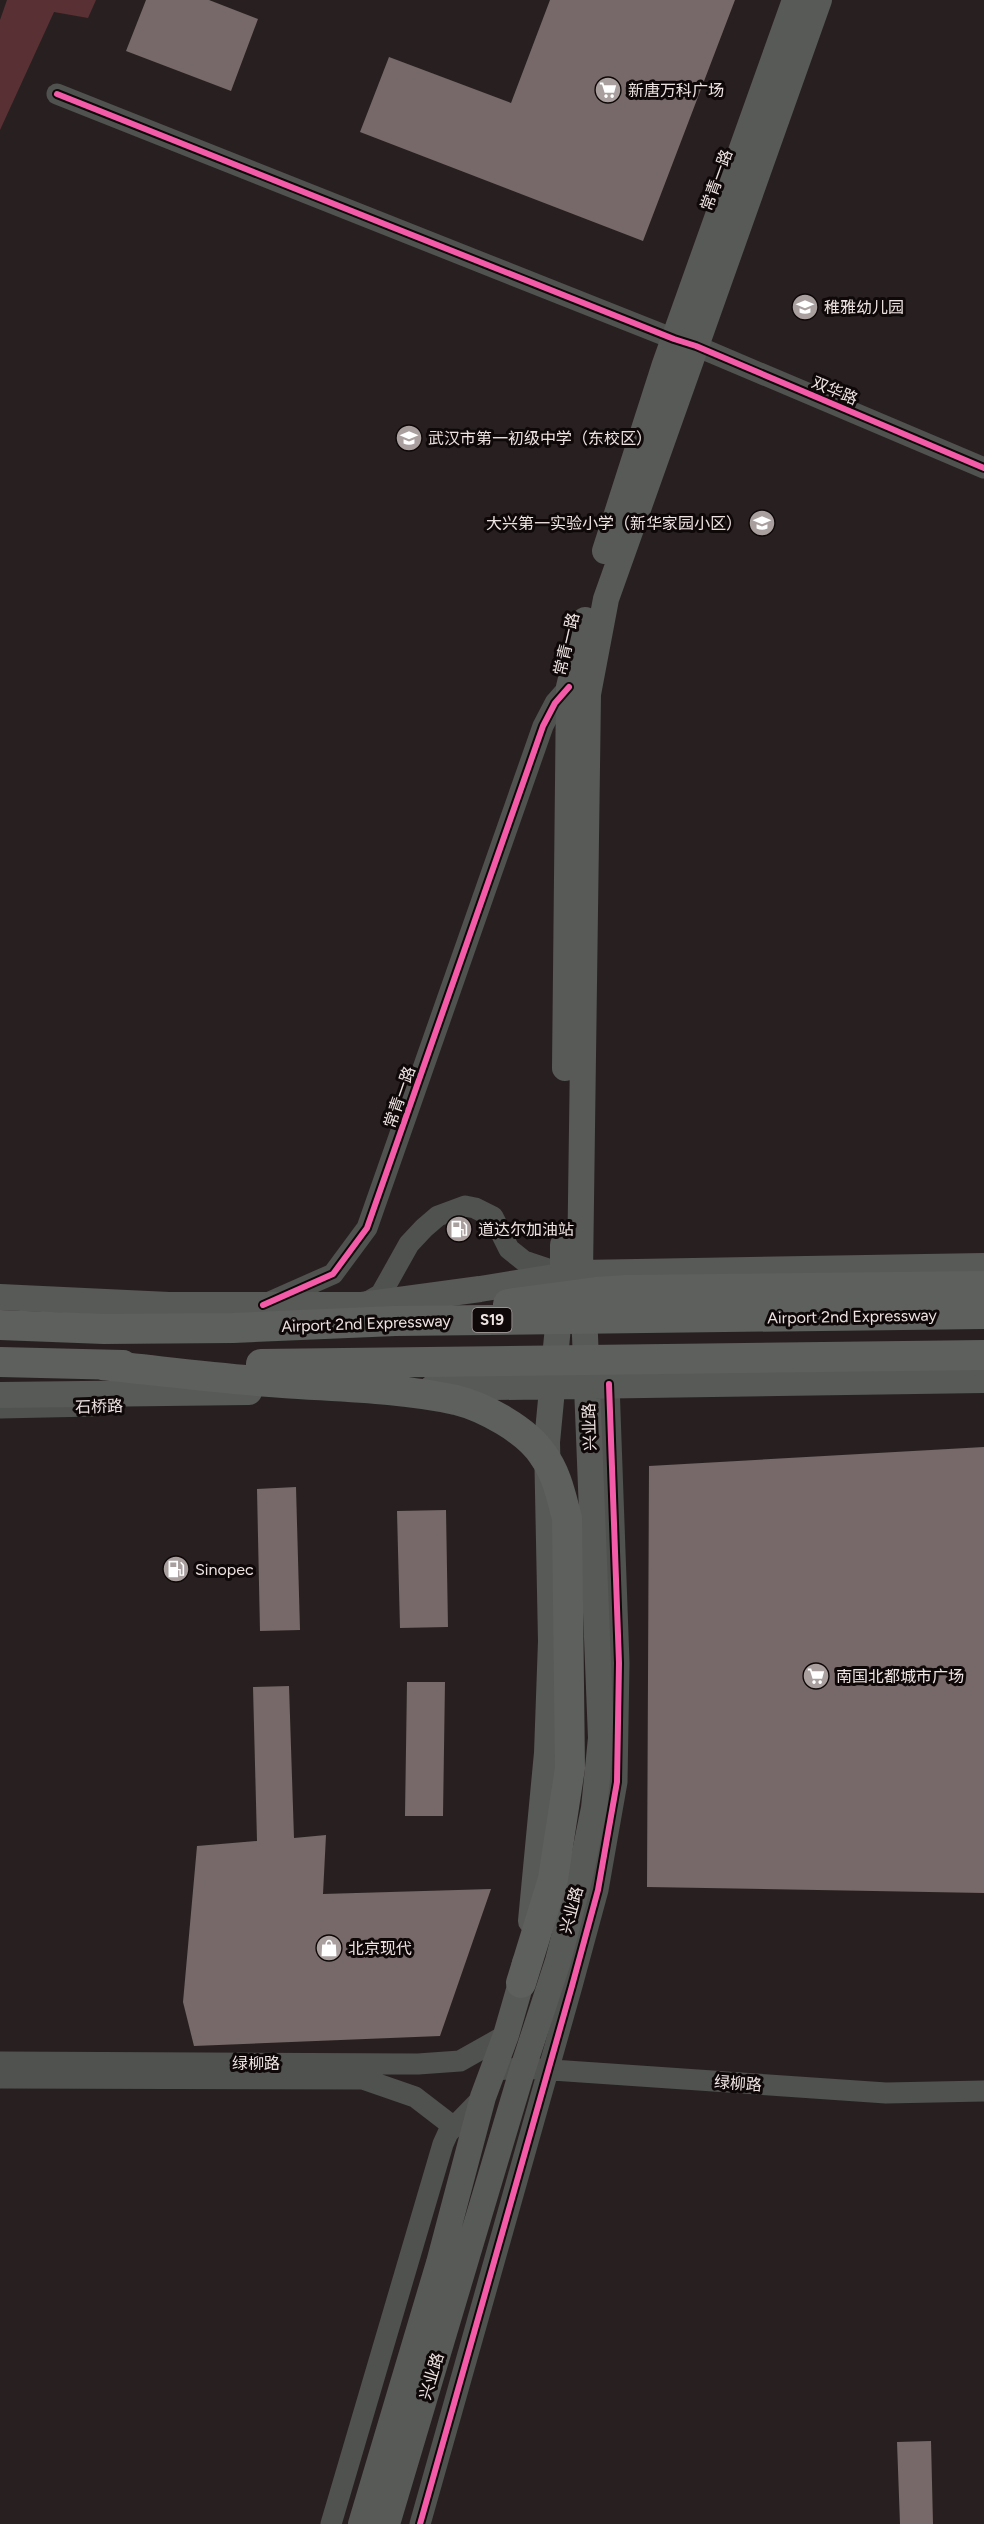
<svg xmlns="http://www.w3.org/2000/svg" width="984" height="2524" viewBox="0 0 984 2524" font-family="Figtree,'Noto Sans SC',sans-serif">
  <rect width="100%" height="100%" fill="#282020"/>
  <path fill="#593033" d="M7,0H96L88,18L54,12L0,130V20Z"/>
  <path fill="#776869" d="M146,0H209L258,19L231,91L126,51Z
    M550,0H735L643,241L360,132L389,57L511,103Z
    M984,1447V1893L647,1887L649,1466Z
    M296,1487L300,1630L260,1631L257,1489Z
    M446,1510L448,1627L400,1628L397,1511Z
    M407,1682H445L443,1816H405Z
    M289,1686L294,1838L326,1835L323,1894L491,1889L440,2036L194,2046L183,2002L197,1846L257,1841L253,1687Z
    M931,2441L933,2524H900L897,2442Z"/>
  <g fill="none" stroke-linecap="round" stroke-linejoin="round">
    <path stroke="#505250" stroke-width="21" d="M57,94L674,339L696,346L984,468
      M265,1304L333,1274L367,1228L543,726L555,703L569,687
      M362,1305L381,1294L409,1244L424,1228L438,1216L465,1206L475,1208L493,1217L509,1249L524,1261L563,1274
      M0,1408L93,1406
      M0,2062L418,2064L460,2061L506,2035
      M493,2070L523,2068L886,2093L984,2091
      M0,2078L363,2079L415,2097L454,2127
      M331,2524L443,2144L448,2133L483,2097
      M420,2524L572,1986L598,1890L617,1782L619,1663L609,1384"/>
    <path stroke="#585a58" stroke-width="26" d="M605,551L665,364L795,0
      M565,1068L569,687L585,620
      M0,1297L169,1305H362L480,1289L580,1273L984,1266
      M432,1388L984,1380
      M0,1395L249,1392
      M531,1921L547,1753L551,1641L547,1442L563,1274V1245
      M361,2524L439,2263L483,2097L506,2035L521,1983L525,1963
      M387,2524L523,2068L558,1961L581,1872L594,1808L601,1738L585,1336L580,1273L588,694L606,599L819,0"/>
    <path stroke="#5e605e" stroke-width="30" d="M508,1304L596,1292L627,1290L984,1286
      M0,1325L104,1329L233,1328L395,1321L984,1314
      M0,1362L123,1365
      M261,1364L984,1355
      M102,1365C162,1371 223,1379 283,1383C340,1387 400,1388 456,1400C484,1407 527,1430 543,1455C557,1474 561,1496 567,1518L570,1768L553,1879L521,1983"/>
    <defs>
      <path id="cycleway" d="M57,94L674,339L696,346L984,468
        M263,1305L333,1274L367,1228L543,726L555,703L569,687
        M420,2524L572,1986L598,1890L617,1782L619,1663L609,1384"/>
    </defs>
    <use href="#cycleway" stroke="#0f0808" stroke-width="10"/>
    <use href="#cycleway" stroke="#f35aa7" stroke-width="6"/>
  </g>
  <defs>
    <symbol id="supermarket-disc" viewBox="-11 -11 22 22"><circle r="9.5" fill="#a99f9f" stroke="#0f0808"/><path d="M-6-5.5h2.5l.6 2H6L4.5 2H-2.5L-4.4-4H-6ZM-1.5 3.2a1.3 1.3 0 1 0 .1 0ZM3 3.2a1.3 1.3 0 1 0 .1 0Z" fill="#fff"/></symbol>
    <symbol id="school-disc" viewBox="-11 -11 22 22"><circle r="9.5" fill="#a99f9f" stroke="#0f0808"/><path d="M0-5L7-2L0 1L-7-2ZM-4 1L0 2.5L4 1V4Q0 6-4 4Z" fill="#fff"/></symbol>
    <symbol id="fuel-disc" viewBox="-11 -11 22 22"><circle r="9.5" fill="#a99f9f" stroke="#0f0808"/><path d="M-5.5-6h7V0h2V4h1.3V-2.5L3-4.5l.8-.8L6-3V5H2.5V1h-1V6h-7ZM-4.2-4.7v3.2H.2V-4.7Z" fill="#fff"/></symbol>
    <symbol id="shop-disc" viewBox="-11 -11 22 22"><circle r="9.5" fill="#a99f9f" stroke="#0f0808"/><path d="M-5-2.5h2.3a2.7 3.5 0 0 1 5.4 0H5L5.5 6h-11ZM-1.5-2.5h3a1.5 2.3 0 0 0-3 0Z" fill="#fff"/></symbol>
  </defs>
  <g fill-rule="evenodd">
    <use href="#supermarket-disc" x="593" y="75" width="30" height="30"/>
    <use href="#school-disc" x="790" y="292" width="30" height="30"/>
    <use href="#school-disc" x="394" y="423" width="30" height="30"/>
    <use href="#school-disc" x="747" y="508" width="30" height="30"/>
    <use href="#fuel-disc" x="444" y="1214" width="30" height="30"/>
    <use href="#fuel-disc" x="161" y="1554" width="30" height="30"/>
    <use href="#supermarket-disc" x="801" y="1661" width="30" height="30"/>
    <use href="#shop-disc" x="314" y="1933" width="30" height="30"/>
  </g>
  <g text-anchor="middle" stroke-width="6" stroke-linejoin="round" paint-order="stroke">
    <rect fill="#0f0808" stroke="#aba1a1" stroke-width="1.5" x="472.5" y="1308" width="39" height="24" rx="4.5"/>
    <g font-size="15" font-weight="bold" fill="#eee3e3">
      <text x="492" y="1325">S19</text>
    </g>
    <g font-size="16" fill="#eee3e3" stroke="#0f0808" text-anchor="start">
      <text x="628" y="96">新唐万科广场</text>
      <text x="824" y="313">稚雅幼儿园</text>
      <text x="428" y="444">武汉市第一初级中学（东校区）</text>
      <text x="742" y="529" text-anchor="end">大兴第一实验小学（新华家园小区）</text>
      <text x="478" y="1235">道达尔加油站</text>
      <text x="195" y="1575">Sinopec</text>
      <text x="836" y="1682">南国北都城市广场</text>
      <text x="348" y="1954">北京现代</text>
    </g>
    <g font-size="16" fill="#eee3e3" stroke="#0f0808">
      <text transform="translate(716 180) rotate(-70)" y="6">常青一路</text>
      <text transform="translate(835 390) rotate(23)" y="6">双华路</text>
      <text transform="translate(566 644) rotate(-77)" y="6">常青一路</text>
      <text transform="translate(399 1097) rotate(-71)" y="6">常青一路</text>
      <text transform="translate(852 1316) rotate(-1)" y="6">Airport 2nd Expressway</text>
      <text transform="translate(366 1323) rotate(-2)" y="6">Airport 2nd Expressway</text>
      <text transform="translate(99 1406) rotate(-2)" y="6">石桥路</text>
      <text transform="translate(589 1427) rotate(-92)" y="6">兴业路</text>
      <text transform="translate(571 1910) rotate(-75)" y="6">兴业路</text>
      <text x="256" y="2069">绿柳路</text>
      <text transform="translate(738 2083) rotate(4)" y="6">绿柳路</text>
      <text transform="translate(431 2376) rotate(-73)" y="6">兴业路</text>
    </g>
  </g>
</svg>
